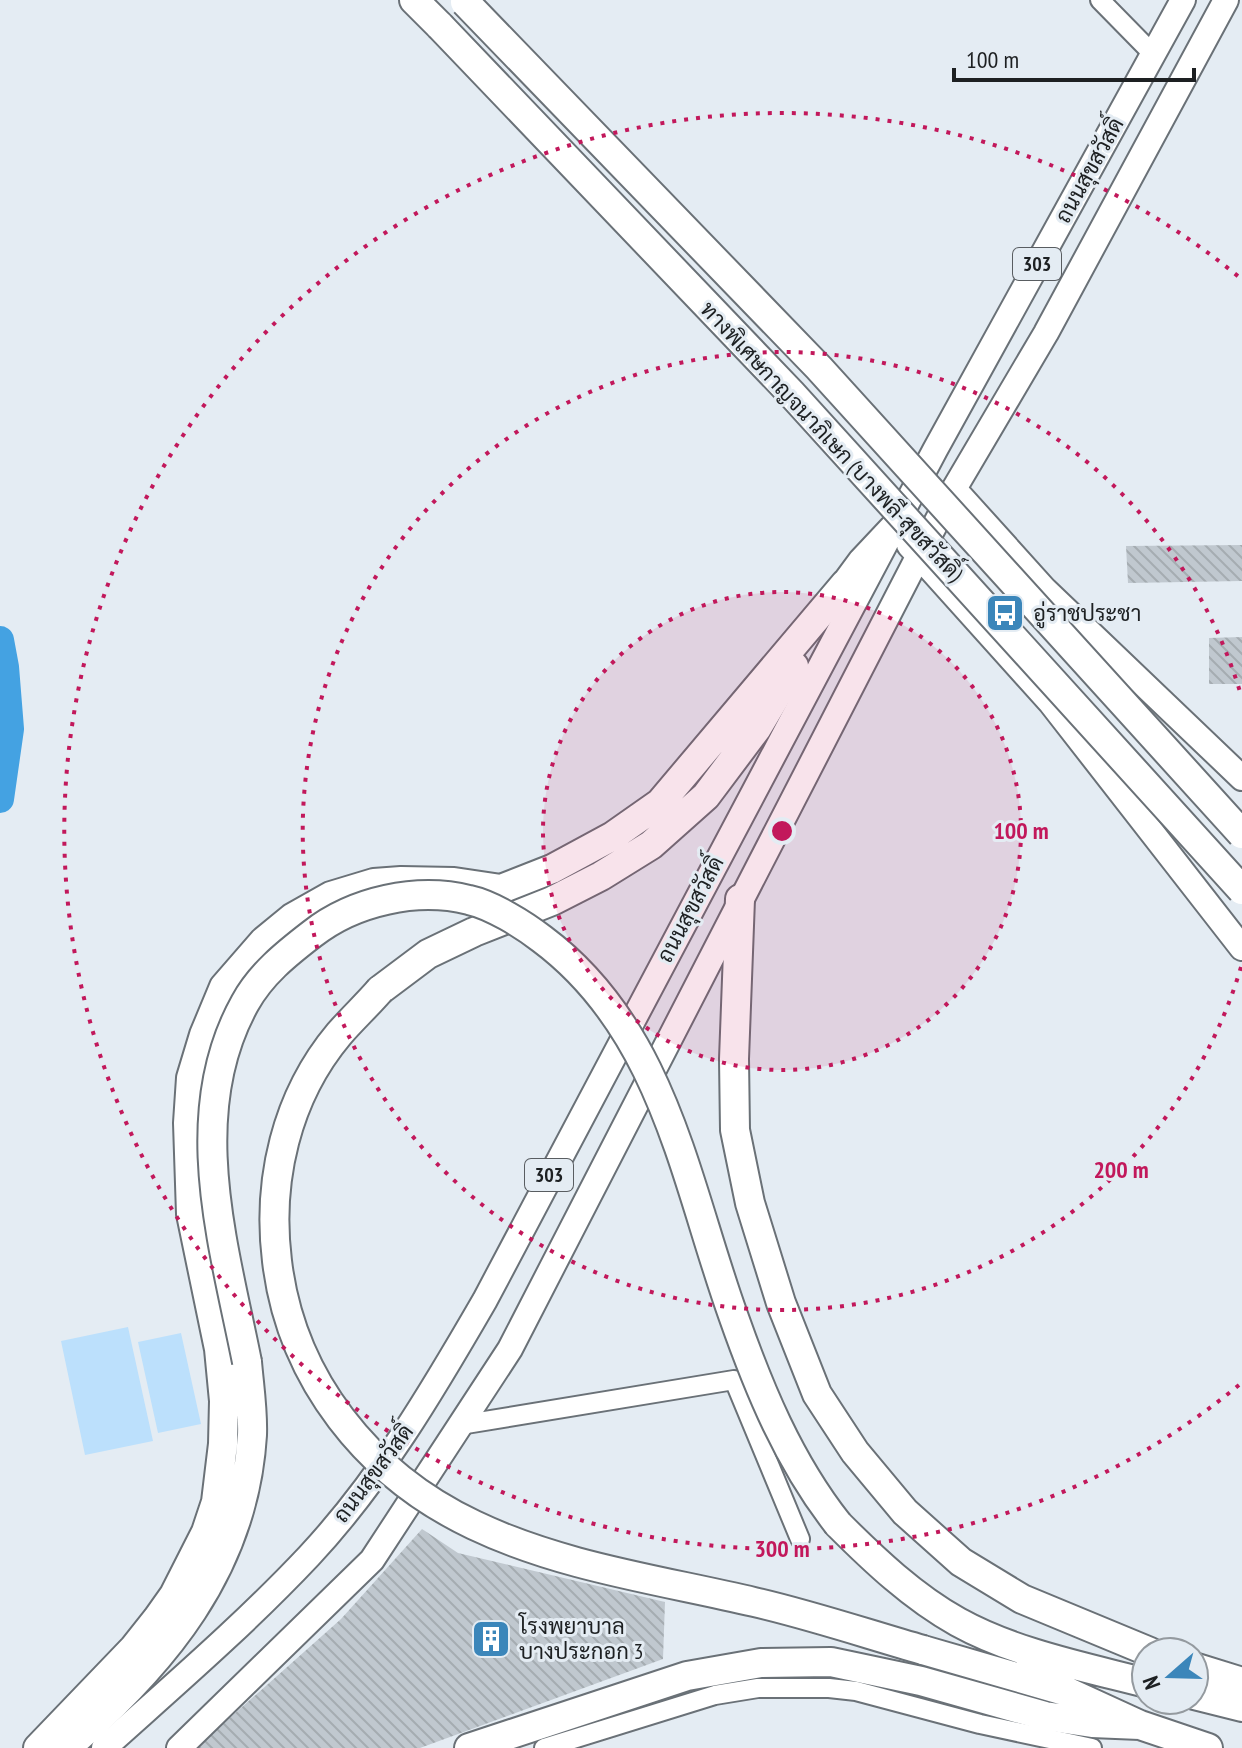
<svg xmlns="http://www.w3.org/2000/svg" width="1242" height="1748" viewBox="0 0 1242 1748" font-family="'PT Sans Narrow',Sarabun,sans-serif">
  <defs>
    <pattern id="building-back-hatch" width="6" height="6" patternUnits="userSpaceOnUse" patternTransform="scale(2)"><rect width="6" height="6" fill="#c0c8cf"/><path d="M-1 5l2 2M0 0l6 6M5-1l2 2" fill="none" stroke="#a5acb1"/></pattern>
  </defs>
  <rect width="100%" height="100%" fill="#e4ecf3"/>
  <path fill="#bce0fc" d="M128,1327L153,1441L85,1455L61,1341Z
    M181,1333L201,1424L158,1433L138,1342Z"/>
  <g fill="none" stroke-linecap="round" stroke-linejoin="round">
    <path stroke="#44a2e2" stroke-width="28" d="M0,640L5,667L10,729L0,799"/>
  </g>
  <path fill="url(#building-back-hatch)" d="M1242,545V581L1128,583L1126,546Z
    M1242,637V684H1209V638Z
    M422,1529L458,1553L665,1602L663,1659L420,1748H196L341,1619Z"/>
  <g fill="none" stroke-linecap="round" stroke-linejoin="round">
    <defs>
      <path id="minor" d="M1100,0L1153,54
        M460,1425L734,1380L800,1539
        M544,1748L715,1695L758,1688H829L856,1691L980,1724L1092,1748"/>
      <path id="major" d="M954,489L1045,590L1242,778
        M909,545L1051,703L1242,948
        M104,1748C174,1685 245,1624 309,1556C380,1480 433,1390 485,1300L935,450L1183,0
        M179,1748L372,1560L510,1349L919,555L954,489L1046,333L1226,0"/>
      <path id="highway" d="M414,0L440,26
        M834,600L862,562L893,529
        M740,899L734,1059L735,1130L750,1203L781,1303L817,1394L855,1452L905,1512L961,1562L1022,1599L1150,1652
        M380,990L428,954L474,932L552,901L601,876L651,845L706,796L757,728L794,666
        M838,1524C874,1560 913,1597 958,1622C1014,1653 1084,1667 1146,1683
        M923,1650L1068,1692L1140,1725L1208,1748
        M1194,1667L1242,1682
        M1194,1695L1242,1707
        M38,1748L134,1648L157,1619L174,1595L206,1532L216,1502L223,1444L224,1401L219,1349L191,1214L188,1123L191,1078L204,1035L224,987L264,941L292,918L331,896L374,883L401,881L454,882L501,889L552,869L613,836L660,803L845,584
        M66,1748C163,1665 244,1569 252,1435C253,1411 249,1386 247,1362
        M469,1748L687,1676L761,1663L831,1662L921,1681L1045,1716L1092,1723L1140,1725"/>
    </defs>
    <use href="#minor" stroke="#6a7177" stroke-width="22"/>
    <use href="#major" stroke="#6a7177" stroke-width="28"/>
    <use href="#highway" stroke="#6a7177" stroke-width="32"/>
    <use href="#minor" stroke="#fff" stroke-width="18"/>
    <use href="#major" stroke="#fff" stroke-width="24"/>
    <use href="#highway" stroke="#fff" stroke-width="28"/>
    <defs>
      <path id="highway-bridge" d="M465,2L819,368L1242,834
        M440,26L791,393L1242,890
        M380,990C367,1005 352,1019 339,1034C286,1097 267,1181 277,1261C291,1379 368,1475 474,1525C562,1567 661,1580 754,1602C811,1615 867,1634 923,1650
        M247,1362C224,1246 183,1114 245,1003C261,974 286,954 312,934C354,901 417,887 469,900C492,905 524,925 542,939C664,1030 685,1181 733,1315C759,1389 789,1462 838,1524"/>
    </defs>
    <use href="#highway-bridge" stroke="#6a7177" stroke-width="32" stroke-linecap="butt"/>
    <use href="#highway-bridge" stroke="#fff" stroke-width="28"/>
  </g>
  <circle cx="782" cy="831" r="239" fill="#c2185b" fill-opacity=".12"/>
  <g fill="none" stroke="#c2185b" stroke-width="4" stroke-dasharray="4 8">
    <circle cx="782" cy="831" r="239"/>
    <path d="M1241 967A479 479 0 1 1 1241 695"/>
    <path d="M1239 1385A718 718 0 1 1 1239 277"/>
  </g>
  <defs>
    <symbol id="bus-square" viewBox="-11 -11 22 22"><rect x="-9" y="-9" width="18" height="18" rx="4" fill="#3b86ba" stroke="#e4ecf3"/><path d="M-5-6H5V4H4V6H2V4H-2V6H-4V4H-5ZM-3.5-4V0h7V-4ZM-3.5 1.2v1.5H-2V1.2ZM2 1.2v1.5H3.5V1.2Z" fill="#fff"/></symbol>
    <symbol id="building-square" viewBox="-11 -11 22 22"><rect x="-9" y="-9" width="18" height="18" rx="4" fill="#3b86ba" stroke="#e4ecf3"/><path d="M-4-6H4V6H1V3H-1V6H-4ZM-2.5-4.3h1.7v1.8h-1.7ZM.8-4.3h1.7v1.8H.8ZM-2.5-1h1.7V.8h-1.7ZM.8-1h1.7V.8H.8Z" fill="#fff"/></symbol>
  </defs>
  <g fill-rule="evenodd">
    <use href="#bus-square" x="983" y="591" width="44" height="44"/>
    <use href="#building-square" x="469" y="1617" width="44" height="44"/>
  </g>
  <g text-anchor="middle" stroke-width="6" stroke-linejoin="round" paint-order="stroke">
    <g fill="#e4ecf3" stroke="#595d61" stroke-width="2">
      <rect x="1013" y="248" width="48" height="32" rx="6"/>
      <rect x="525" y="1159" width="48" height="32" rx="6"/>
    </g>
    <g font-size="20" font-weight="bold" fill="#1d2022">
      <text x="1037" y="271">303</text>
      <text x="549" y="1182">303</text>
    </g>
    <g font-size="22" fill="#1d2022" stroke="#e4ecf3">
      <text transform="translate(1089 170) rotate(-61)" y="8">ถนนสุขสวัสดิ์</text>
      <text transform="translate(832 441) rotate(47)" y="8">ทางพิเศษกาญจนาภิเษก (บางพลี-สุขสวัสดิ์)</text>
      <text transform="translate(690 909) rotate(-62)" y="8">ถนนสุขสวัสดิ์</text>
      <text transform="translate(373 1473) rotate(-53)" y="8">ถนนสุขสวัสดิ์</text>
    </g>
    <g font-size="22" fill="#1d2022" stroke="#e4ecf3" text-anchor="start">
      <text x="1033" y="621">อู่ราชประชา</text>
      <text x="519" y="1634">โรงพยาบาล<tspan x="519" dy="25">บางประกอก 3</tspan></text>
    </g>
  </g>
  <circle cx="782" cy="831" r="12" fill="#c2185b" stroke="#e4ecf3" stroke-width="4"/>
  <g font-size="24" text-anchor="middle" font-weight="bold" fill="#c2185b" stroke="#e4ecf3" stroke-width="6" stroke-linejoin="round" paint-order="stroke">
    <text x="1021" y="839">100 m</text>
    <text x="1121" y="1178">200 m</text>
    <text x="782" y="1557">300 m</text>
  </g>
  <g transform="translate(1170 1676) rotate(250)"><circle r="38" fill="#e4ecf3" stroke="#949a9f" stroke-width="2"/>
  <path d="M0-6L14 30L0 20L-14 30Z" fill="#3b86ba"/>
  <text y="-12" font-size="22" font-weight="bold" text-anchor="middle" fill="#1d2022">N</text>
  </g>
  <path d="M954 68v12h240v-12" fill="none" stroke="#1d2022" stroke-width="4"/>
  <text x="966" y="68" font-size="24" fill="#1d2022" stroke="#e4ecf3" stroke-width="6" paint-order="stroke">100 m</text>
</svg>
